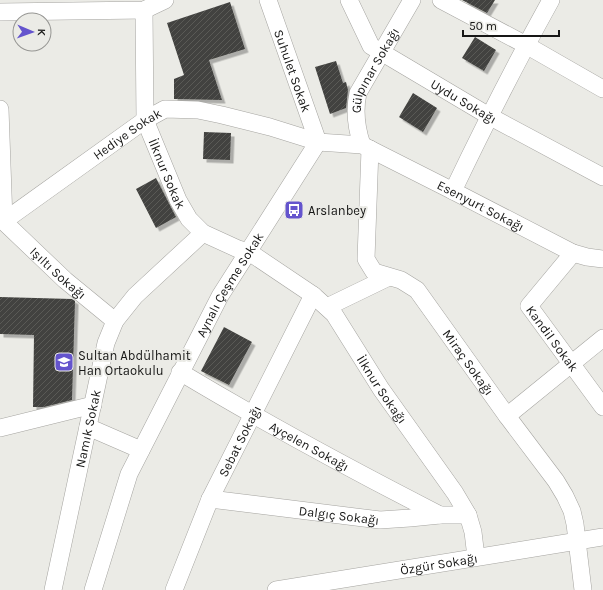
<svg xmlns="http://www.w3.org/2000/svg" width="603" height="590" viewBox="0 0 603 590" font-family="Karla,sans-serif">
  <defs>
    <pattern id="building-hatch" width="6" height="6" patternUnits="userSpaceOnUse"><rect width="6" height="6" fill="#42423f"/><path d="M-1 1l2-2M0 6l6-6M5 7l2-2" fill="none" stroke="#5a5a57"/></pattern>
    <filter id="shadow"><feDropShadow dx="3.5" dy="3.5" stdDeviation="0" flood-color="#0004"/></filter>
  </defs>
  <rect width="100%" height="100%" fill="#ebebe6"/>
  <path fill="url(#building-hatch)" filter="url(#shadow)" d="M462,0H495L487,13Z
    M230,2L245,49L209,60L222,100L174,99V79L184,75L167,23Z
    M475,37L496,50L484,71L462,58Z
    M336,61L343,83L346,82L348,90L346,108L330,114L315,67Z
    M413,93L437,108L423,132L399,117Z
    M204,132L231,133L230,160L203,159Z
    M156,178L176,217L156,228L136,189Z
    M0,297L72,299L75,301L72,400L44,407H33L34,335L0,334Z
    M224,327L252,342L229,385L201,371Z"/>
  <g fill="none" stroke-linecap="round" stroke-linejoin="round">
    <defs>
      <g id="minor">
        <path id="s1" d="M268,0L318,142"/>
        <path id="s2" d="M349,0L371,46L489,116L603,177"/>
        <path d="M441,0L526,45L603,89"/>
        <path id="s3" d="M144,10L145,120L178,200L189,219L203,233L238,249L249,252L313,295L334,314L381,389L455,493L468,515L473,532L476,557"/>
        <path d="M0,12L144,10L165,0"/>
        <path d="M0,109L4,221"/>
        <path id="s4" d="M362,145C356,127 354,111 358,93L412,0"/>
        <path id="s5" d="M370,149L366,259L374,272L401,280L417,290L507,416L556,481L565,496L572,511L575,524L583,590"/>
        <path d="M453,191C484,126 516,63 551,0"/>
        <path id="s6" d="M0,218L65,280L115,321"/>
        <path id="s7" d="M4,221L145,120L165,109L198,110L222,115L270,127L318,142L362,145L453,191L573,253L587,257L603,259"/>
        <path id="s8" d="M573,253L529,306L603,407"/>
        <path d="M327,307L389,277"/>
        <path id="s9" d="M180,372C265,423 352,470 440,515"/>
        <path d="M507,416L603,338"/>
        <path d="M88,427L141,450"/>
        <path d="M0,428L93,405"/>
        <path id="s10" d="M210,499L380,520L410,518L440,515H468"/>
        <path id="s11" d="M53,590L99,375L106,343L115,321L135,296L203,233"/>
        <path id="s12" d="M93,590L129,474L220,296L318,142"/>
        <path id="s13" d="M174,590L210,499L313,295"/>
        <path id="s14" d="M276,590L603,537"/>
      </g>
    </defs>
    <use href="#minor" stroke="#a5a4a0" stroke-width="18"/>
    <use href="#minor" stroke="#fff" stroke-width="17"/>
  </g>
  <defs>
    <symbol id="bus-square" viewBox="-11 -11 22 22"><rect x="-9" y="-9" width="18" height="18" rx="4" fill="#6454cd" stroke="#ebebe6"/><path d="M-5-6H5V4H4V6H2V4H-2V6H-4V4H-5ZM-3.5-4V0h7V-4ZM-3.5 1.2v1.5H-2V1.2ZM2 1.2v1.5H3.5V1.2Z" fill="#fff"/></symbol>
    <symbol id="school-square" viewBox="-11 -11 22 22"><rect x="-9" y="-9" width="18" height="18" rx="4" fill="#6454cd" stroke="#ebebe6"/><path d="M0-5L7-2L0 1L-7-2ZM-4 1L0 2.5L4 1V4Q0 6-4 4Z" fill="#fff"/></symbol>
  </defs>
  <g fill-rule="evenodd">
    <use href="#bus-square" x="283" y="199" width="22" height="22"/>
    <use href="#school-square" x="53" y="351" width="22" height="22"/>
  </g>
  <g text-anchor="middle" stroke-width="4" stroke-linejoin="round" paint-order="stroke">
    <g font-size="13" fill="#171716" stroke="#ebebe6">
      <text dy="5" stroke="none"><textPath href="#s1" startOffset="75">Suhulet Sokak</textPath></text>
      <text dy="5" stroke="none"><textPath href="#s4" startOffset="80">Gülpınar Sokağı</textPath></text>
      <text dy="5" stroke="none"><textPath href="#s2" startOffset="159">Uydu Sokağı</textPath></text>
      <text dy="5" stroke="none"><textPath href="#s7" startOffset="151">Hediye Sokak</textPath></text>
      <text dy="5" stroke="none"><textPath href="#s3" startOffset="168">İlknur Sokak</textPath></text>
      <text dy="5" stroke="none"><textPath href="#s7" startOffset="531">Esenyurt Sokağı</textPath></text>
      <text dy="5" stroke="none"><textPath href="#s6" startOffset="80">Işıltı Sokağı</textPath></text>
      <text dy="5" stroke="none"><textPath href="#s12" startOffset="336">Aynalı Çeşme Sokak</textPath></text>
      <text dy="5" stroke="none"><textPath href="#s8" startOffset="109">Kandil Sokak</textPath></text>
      <text dy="5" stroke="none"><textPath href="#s5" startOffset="261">Miraç Sokağı</textPath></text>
      <text dy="5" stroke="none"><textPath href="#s3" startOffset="483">İlknur Sokağı</textPath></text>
      <text dy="5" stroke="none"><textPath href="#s11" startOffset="165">Namık Sokak</textPath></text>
      <text dy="5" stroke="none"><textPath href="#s13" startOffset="163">Sebat Sokağı</textPath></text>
      <text dy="5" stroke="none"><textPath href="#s9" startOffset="149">Ayçelen Sokağı</textPath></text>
      <text dy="5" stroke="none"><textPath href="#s10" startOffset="130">Dalgıç Sokağı</textPath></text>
      <text dy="5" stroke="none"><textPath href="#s14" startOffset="165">Özgür Sokağı</textPath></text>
    </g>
    <g font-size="13" fill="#171716" stroke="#ebebe6" text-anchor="start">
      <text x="308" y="215">Arslanbey</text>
      <text x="78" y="360">Sultan Abdülhamit<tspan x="78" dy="15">Han Ortaokulu</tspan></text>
    </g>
  </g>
  <g transform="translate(32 32) rotate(92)"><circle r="19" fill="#ebebe6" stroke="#969693"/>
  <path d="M0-3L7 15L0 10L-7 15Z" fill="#6454cd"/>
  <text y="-6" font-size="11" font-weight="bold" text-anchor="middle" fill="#171716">K</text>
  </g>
  <path d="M463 30v6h96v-6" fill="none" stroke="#171716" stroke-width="2"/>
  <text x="469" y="30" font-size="12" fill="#171716" stroke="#ebebe6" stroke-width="3" paint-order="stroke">50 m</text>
</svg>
